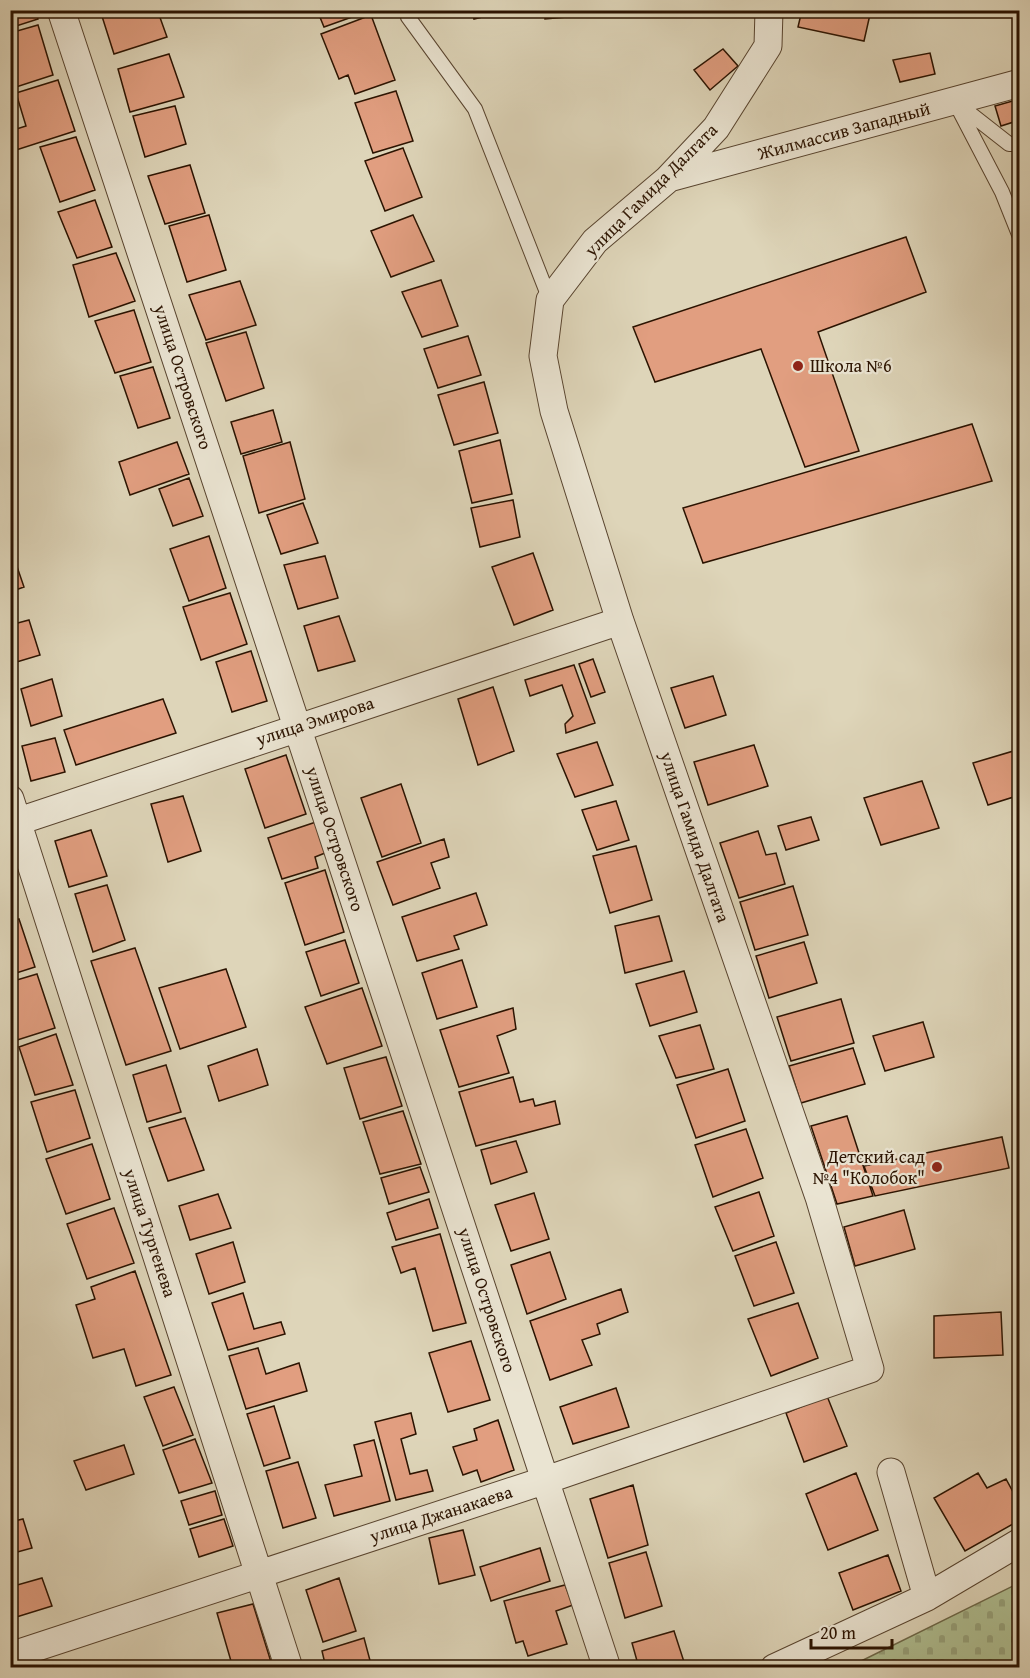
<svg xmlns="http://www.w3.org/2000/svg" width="1030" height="1678" viewBox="0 0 1030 1678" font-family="'Gentium Book Plus',serif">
  <defs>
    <pattern id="cemetery-stones" width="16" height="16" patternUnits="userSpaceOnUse" patternTransform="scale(1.5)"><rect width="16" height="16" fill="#afbe91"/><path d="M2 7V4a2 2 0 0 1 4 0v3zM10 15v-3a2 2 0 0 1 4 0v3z" fill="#97a27b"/></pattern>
  </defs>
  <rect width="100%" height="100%" fill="#ded5b9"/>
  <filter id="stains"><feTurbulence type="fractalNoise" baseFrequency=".00333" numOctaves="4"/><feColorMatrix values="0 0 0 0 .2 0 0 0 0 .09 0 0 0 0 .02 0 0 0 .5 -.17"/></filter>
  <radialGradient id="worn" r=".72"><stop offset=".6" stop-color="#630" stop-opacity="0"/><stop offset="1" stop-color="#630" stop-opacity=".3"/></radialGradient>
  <path fill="url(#cemetery-stones)" stroke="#6d6849" stroke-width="1.5" d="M1019,1583V1667H849Z"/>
  <path fill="#e19e80" stroke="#2b1301" stroke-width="1.5" d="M10,10H36L38,19L10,28Z
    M100,10H140L143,17L158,12L167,37L114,54Z
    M317,10H369V11L324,27Z
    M472,10H511L474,19Z
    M545,10H589L590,15L545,19Z
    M678,10H732L733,15L678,16Z
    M802,10H871L864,41L798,27Z
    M371,15L395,80L355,94L348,75L339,79L321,34Z
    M38,25L53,75L10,89V33Z
    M723,49L738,66L710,90L694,70Z
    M930,53L935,74L900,82L893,60Z
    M169,54L184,97L130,112L118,69Z
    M58,80L75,131L10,152V131L26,126L16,93Z
    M396,91L413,141L373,153L355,103Z
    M1020,99V120L1001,126L995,106Z
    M175,106L186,144L145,157L133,116Z
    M76,137L95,190L60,202L40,147Z
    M403,148L422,197L385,211L365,161Z
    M190,165L205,213L165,224L148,176Z
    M95,200L112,247L77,258L58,212Z
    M209,215L226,270L187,282L169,226Z
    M413,215L434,261L391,277L371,231Z
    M906,237L926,292L818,332L859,451L805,467L761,349L655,382L633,327Z
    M116,253L135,301L89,317L73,265Z
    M441,280L458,326L422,337L402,292Z
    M240,281L256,325L206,340L189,295Z
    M134,310L151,362L115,373L95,321Z
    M246,332L264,388L226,401L206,343Z
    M468,336L481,375L438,388L424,349Z
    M153,367L170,418L138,428L120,376Z
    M484,382L498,433L454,445L438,395Z
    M273,410L282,442L241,454L231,422Z
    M972,424L992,481L703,563L683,508Z
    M500,440L512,494L472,503L459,451Z
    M177,442L189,474L130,495L119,462Z
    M290,442L305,499L259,513L243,456Z
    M189,478L203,516L173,526L159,489Z
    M513,500L520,537L480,547L471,508Z
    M303,503L318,543L281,554L267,515Z
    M209,536L226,588L189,601L170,549Z
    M11,549L24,587L10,592V550Z
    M533,553L553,610L514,625L492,567Z
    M325,556L338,598L298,609L284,565Z
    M230,593L247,644L201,660L183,607Z
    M339,616L355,661L318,671L304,626Z
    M29,620L40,655L10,664V625Z
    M251,651L267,701L232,712L216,662Z
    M593,659L605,692L591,697L579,664Z
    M574,665L595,723L566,733L565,724L573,716L562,685L530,696L525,680Z
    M713,676L726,715L685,728L671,688Z
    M52,679L62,716L31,726L21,689Z
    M493,687L514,751L478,765L458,699Z
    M163,699L176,733L76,765L64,730Z
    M55,738L65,772L31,781L22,746Z
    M597,742L613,785L575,797L557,754Z
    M754,745L768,786L708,805L694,762Z
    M1020,749V795L988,805L973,763Z
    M286,755L306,814L265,828L245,769Z
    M922,781L939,828L881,845L864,798Z
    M401,784L421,843L382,857L361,798Z
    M183,796L201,851L168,862L151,804Z
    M616,801L629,840L597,850L582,810Z
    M811,817L819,840L786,850L778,826Z
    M319,821L330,851L315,857L318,868L282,879L268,838Z
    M91,830L107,876L69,887L55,841Z
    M758,831L766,855L776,853L785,884L739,898L720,843Z
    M444,839L449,857L431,863L440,888L393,905L377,862Z
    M636,846L652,900L610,913L593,856Z
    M325,870L344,932L305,945L285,883Z
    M107,885L125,940L93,952L75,894Z
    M793,886L808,935L755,950L740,902Z
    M10,888L17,908L10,910Z
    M476,893L487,925L454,936L459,949L417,961L402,917Z
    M659,916L672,961L625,973L615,926Z
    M19,919L35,967L10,975V921Z
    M345,940L359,983L321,996L306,952Z
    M804,942L817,983L769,998L756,956Z
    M135,948L171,1051L126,1065L91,961Z
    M462,960L477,1007L437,1019L422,973Z
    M226,969L246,1027L180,1049L159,988Z
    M684,971L697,1012L650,1026L636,984Z
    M37,974L55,1028L11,1042L10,982Z
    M362,988L382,1046L327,1064L305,1007Z
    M841,999L854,1043L791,1061L777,1017Z
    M513,1008L516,1029L497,1036L509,1073L459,1087L440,1030Z
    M923,1022L934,1057L885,1071L873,1036Z
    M700,1025L714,1069L676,1078L659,1036Z
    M56,1034L73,1085L35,1095L19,1047Z
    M853,1048L865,1084L801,1103L789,1066Z
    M257,1049L268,1085L219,1101L208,1066Z
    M386,1057L402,1106L360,1119L344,1068Z
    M166,1065L181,1112L147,1122L133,1075Z
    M728,1069L745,1121L696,1138L677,1085Z
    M513,1077L520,1102L533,1099L535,1106L555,1101L560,1124L476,1146L459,1092Z
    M75,1090L90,1138L47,1152L31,1102Z
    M403,1111L421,1164L380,1174L363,1122Z
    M847,1116L873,1196L837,1204L811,1126Z
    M185,1118L204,1170L168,1181L149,1128Z
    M746,1129L763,1178L713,1197L695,1145Z
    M1002,1137L1009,1168L875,1196L864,1166Z
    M516,1141L527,1172L491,1184L481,1150Z
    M92,1144L110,1199L66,1214L46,1159Z
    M420,1167L429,1192L389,1204L381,1178Z
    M759,1192L774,1236L733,1251L715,1207Z
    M534,1193L549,1239L511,1251L495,1205Z
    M218,1194L231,1228L190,1240L179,1206Z
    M429,1199L438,1228L396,1240L387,1213Z
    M114,1208L134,1263L87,1279L67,1224Z
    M904,1210L915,1249L855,1266L844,1227Z
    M440,1234L466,1323L433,1331L415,1268L401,1273L392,1247Z
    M233,1242L245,1282L209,1294L196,1254Z
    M776,1242L794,1293L754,1306L735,1256Z
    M550,1252L566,1299L527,1314L511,1265Z
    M135,1271L171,1375L136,1386L124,1349L93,1358L76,1305L95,1299L91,1287Z
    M621,1289L628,1312L597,1324L600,1334L582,1340L592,1365L550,1380L530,1321Z
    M243,1293L254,1329L281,1322L285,1334L228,1350L212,1303Z
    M798,1303L818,1358L771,1376L748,1319Z
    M1001,1312L1003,1355L934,1358V1316Z
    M471,1341L490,1400L448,1412L429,1353Z
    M258,1348L266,1374L299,1363L307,1391L246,1409L229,1356Z
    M174,1387L193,1435L163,1446L144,1397Z
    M616,1388L629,1427L573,1444L560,1407Z
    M827,1396L847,1446L804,1462L786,1413Z
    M274,1406L290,1458L264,1466L247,1414Z
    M411,1413L416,1434L401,1439L410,1474L427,1470L433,1491L396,1500L375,1422Z
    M498,1420L514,1470L481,1482L477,1470L463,1475L453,1447L477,1440L474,1429Z
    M195,1439L212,1483L179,1493L163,1450Z
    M374,1440L390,1501L334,1516L325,1485L362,1476L354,1445Z
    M124,1445L134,1474L86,1490L74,1461Z
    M298,1462L316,1518L283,1528L266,1471Z
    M856,1473L878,1530L828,1550L806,1494Z
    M978,1473L987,1488L1006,1479L1020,1505V1520L965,1551L934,1498Z
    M633,1485L648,1545L608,1558L590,1499Z
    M215,1491L222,1515L189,1525L181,1501Z
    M23,1519L32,1548L10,1554V1522Z
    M224,1519L233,1546L199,1557L190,1529Z
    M463,1530L475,1575L439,1584L429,1538Z
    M540,1548L550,1581L491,1601L480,1567Z
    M646,1552L662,1606L625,1618L609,1563Z
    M888,1555L901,1591L853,1610L839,1573Z
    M42,1578L52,1606L10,1619V1587Z
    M339,1578L356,1631L323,1642L306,1590Z
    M565,1585L573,1605L556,1611L567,1644L528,1656L523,1641L516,1643L504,1601Z
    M253,1604L271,1662L254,1668H233L217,1613Z
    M674,1631L686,1668H639L632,1643Z
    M364,1638L372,1668H326L322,1651Z"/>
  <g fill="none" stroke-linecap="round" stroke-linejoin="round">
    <defs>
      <path id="lane" d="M410,10L408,17L475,109L550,300
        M954,100L1002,192L1020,237
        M958,104L1009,144H1020"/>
      <path id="street" d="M61,10L607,1668
        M669,178L1020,83
        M10,799L289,1668
        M10,824L620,621
        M891,1472L927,1597
        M10,1656L546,1480L870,1369L819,1197L620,621L554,411L543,356L550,300L595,241L668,179L716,128L768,46L769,10
        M774,1668L927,1597L1020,1542"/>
    </defs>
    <use href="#lane" stroke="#58442f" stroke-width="16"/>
    <use href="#street" stroke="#58442f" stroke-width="29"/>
    <use href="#lane" stroke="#eae4d2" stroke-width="14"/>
    <use href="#street" stroke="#eae4d2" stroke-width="27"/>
  </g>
  <g fill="#8f2418" stroke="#eae4d2" stroke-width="2">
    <circle cx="798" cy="366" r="6"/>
    <circle cx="937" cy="1167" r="6"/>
  </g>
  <g text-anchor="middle" stroke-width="4.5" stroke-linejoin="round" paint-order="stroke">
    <g font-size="18" fill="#2b1301" stroke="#eae4d2">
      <text transform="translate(844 131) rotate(-15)" y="6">Жилмассив Западный</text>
      <text transform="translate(651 190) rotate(-45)" y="6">улица Гамида Далгата</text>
      <text transform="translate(183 377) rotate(72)" y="6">улица Островского</text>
      <text transform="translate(315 721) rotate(-18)" y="6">улица Эмирова</text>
      <text transform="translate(695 837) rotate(71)" y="6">улица Гамида Далгата</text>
      <text transform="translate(335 839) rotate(72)" y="6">улица Островского</text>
      <text transform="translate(150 1233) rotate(72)" y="6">улица Тургенева</text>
      <text transform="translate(487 1300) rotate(72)" y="6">улица Островского</text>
      <text transform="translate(441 1514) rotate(-18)" y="6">улица Джанакаева</text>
    </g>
    <g font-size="18" fill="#2b1301" stroke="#eae4d2" text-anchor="start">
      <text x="810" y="372">Школа №6</text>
      <text x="925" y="1163" text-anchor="end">Детский сад<tspan x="925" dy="21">№4 "Колобок"</tspan></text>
    </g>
  </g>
  <rect width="1030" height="1678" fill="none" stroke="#ded5b9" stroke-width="36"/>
  <rect x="12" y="12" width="1006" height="1654" fill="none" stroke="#2b1301" stroke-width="3"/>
  <rect x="18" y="18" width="994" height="1642" fill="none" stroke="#2b1301" stroke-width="1.5"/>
  <path d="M811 1639v9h81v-9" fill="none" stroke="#2b1301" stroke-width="3"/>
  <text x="820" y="1639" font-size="18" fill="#2b1301" stroke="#eae4d2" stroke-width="4.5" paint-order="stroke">20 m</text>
  <rect width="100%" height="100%" filter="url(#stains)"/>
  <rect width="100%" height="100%" fill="url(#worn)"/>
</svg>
